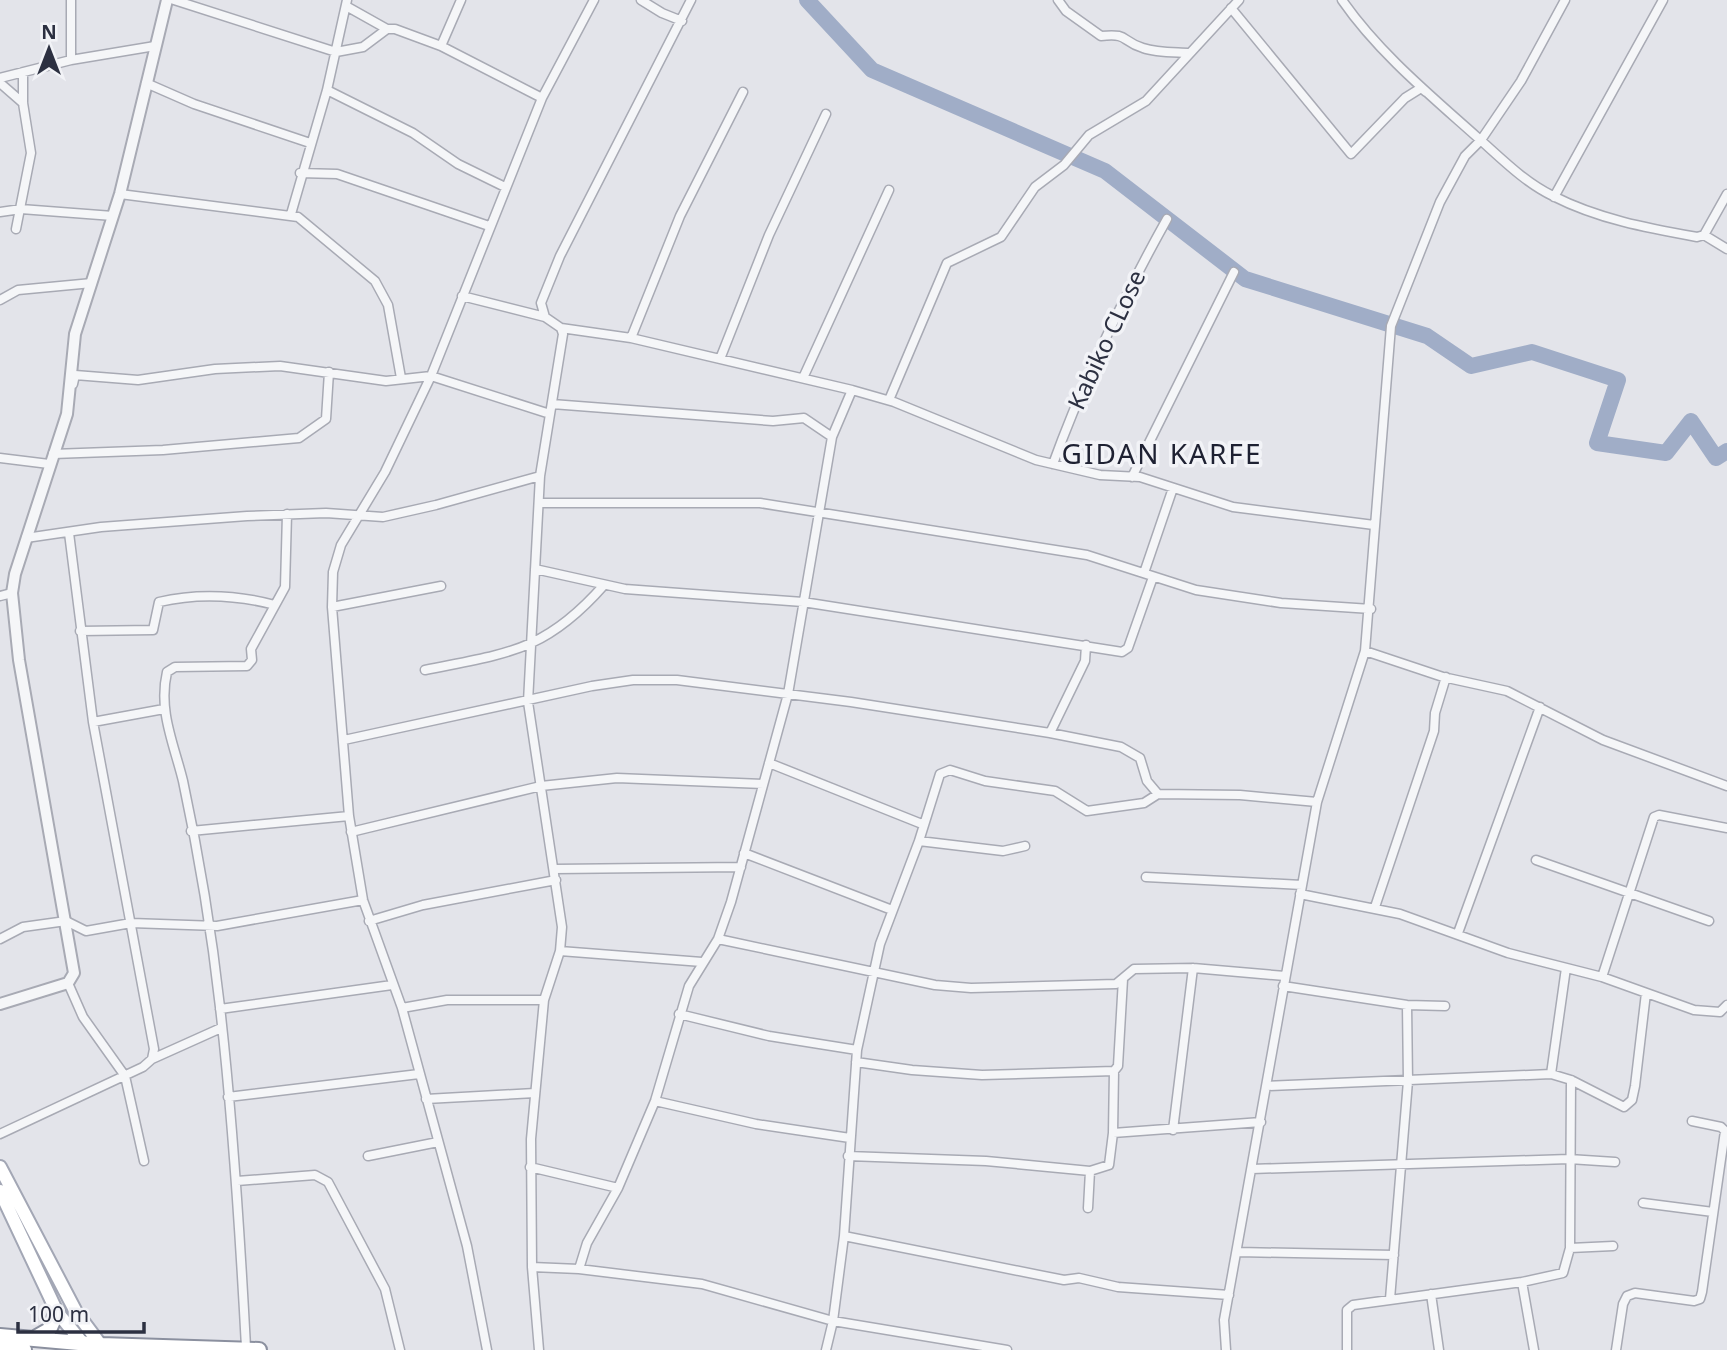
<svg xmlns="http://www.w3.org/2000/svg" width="1727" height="1350" viewBox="0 0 1727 1350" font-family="'Noto Sans',sans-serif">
  <rect width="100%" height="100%" fill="#e3e4ea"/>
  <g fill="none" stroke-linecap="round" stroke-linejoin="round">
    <path stroke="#a0adc7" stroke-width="16" d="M807,0L872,70L1105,171L1245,279L1427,336L1471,366L1532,352L1618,380L1597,443L1666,453L1691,421L1716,458L1727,451"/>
    <defs>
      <path id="minor" d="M71,0V60
        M174,0L336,52L363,47L387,29H395L441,46L542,98
        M641,0L662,13L682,21
        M1058,0L1066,11L1101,36C1130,33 1120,41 1143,48C1157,53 1175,52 1190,53
        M1342,0C1378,52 1430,95 1477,137C1501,158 1524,182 1553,196C1598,219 1647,228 1697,237L1704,235L1727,194
        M346,6L387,29
        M1231,8L1351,154L1405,98L1421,88L1426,92
        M441,46L461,0
        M0,78L71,60L155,46
        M0,83L23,103
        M146,83L194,104L310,143
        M327,90L413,133L458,164L505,187
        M300,173L337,174L489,226
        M120,194L298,217L375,281L388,305L401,378
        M1554,197L1663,0
        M0,212L21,209L113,216
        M291,214L327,90L347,0
        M16,229L31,153L23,103V72
        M1704,235L1727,249
        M462,296L545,317
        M0,300L18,290L92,283
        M561,328L631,338L852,390L894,402L1036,460L1100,475L1140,477L1233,507L1374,525
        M631,338L680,216L743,92
        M720,359L769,235L826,114
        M803,378L889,190
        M73,384L75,375L138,380L215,369L280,366L386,381L431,376L550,414
        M889,400L947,263L1001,237L1035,187L1064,165L1089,135L1146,101L1239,0
        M552,404L773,421L804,418L832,437
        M53,454L163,450L299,438L326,419L329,372
        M0,458L49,464
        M1053,464C1084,379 1123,298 1167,219
        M1132,477L1234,272
        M539,503H760L1087,555L1196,590L1281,603L1371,609
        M26,538L101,527L247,516L326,513L383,517L436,505L540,476
        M535,569L625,589L803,602L1122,652L1128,648L1153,577
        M1144,573L1173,488
        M0,596L12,593
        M332,607L441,586
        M80,631L153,630L159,602C197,593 237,595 275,605
        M1365,651L1443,677L1507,691L1603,740L1727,786
        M425,670C508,653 545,652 604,585
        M93,722L164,709
        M1050,733L1085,661L1086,645
        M344,740L592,686L633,680H677L851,702L1050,733L1121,747L1140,758L1147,781L1158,794L1240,795L1317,802
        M769,763L922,824
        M191,831L349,816
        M351,832L541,786L617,778L763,784
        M919,841L1003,851L1025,846
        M744,853L892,910
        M1536,860L1709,921
        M555,869L741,867
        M1146,877L1302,885
        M1300,894L1400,914L1508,953L1602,977L1694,1010L1720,1012L1727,1005
        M1375,907L1434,731L1435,713L1446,677
        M369,921L423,905L556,880
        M1458,933L1540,707
        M0,939L23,927L66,921L86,931L131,923L217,926L363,900
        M718,939L935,985L971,988L1116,984L1134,969L1193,968L1285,976
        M560,951L702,962
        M1602,977L1654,817L1659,815L1727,828
        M68,983L83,1017L125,1076L144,1161
        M1283,986L1407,1005L1445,1006
        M402,1008L447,1000H544
        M220,1009L392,985
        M679,1014L769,1036L857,1050
        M152,1059L221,1028
        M856,1062L912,1070L982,1075L1114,1071
        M1551,1074L1566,968
        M1267,1086L1551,1074L1571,1080L1624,1107L1632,1100L1635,1086L1646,993
        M228,1097L419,1074
        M426,1099L535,1093
        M655,1101L756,1124L850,1138
        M1173,1130L1193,968
        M1113,1133L1261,1122
        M0,1134L143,1067L152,1059L154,1049L93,722L69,533
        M368,1156L438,1142
        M848,1156L986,1161L1090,1171L1109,1165L1113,1133L1114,1071L1118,1066L1123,979
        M530,1167L618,1188
        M1252,1169L1569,1159L1615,1162
        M237,1181L315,1175L328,1182L385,1289L400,1350
        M1643,1203L1713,1212
        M1088,1208L1090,1171
        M844,1236L1064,1280L1079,1278L1118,1287L1229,1295
        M1570,1248L1613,1246
        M1238,1252L1394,1255
        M532,1267L579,1269L702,1284L833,1321L1007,1350
        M579,1269L587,1243L618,1188L655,1101L689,986L718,939L731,902L788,694L832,437L852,390
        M1522,1282L1534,1350
        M1431,1294L1439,1350
        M1390,1299L1408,1081L1407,1005
        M246,1347C240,1234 233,1120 220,1007C212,935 198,851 183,781C174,744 158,711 167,672L175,667L247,666L252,660L251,649L285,587L287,514
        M487,1350L467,1246L402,1008L363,900L349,816L332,607L333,572L341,545L385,472L431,376L542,98L594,0
        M539,1350L532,1267L531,1139L544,1000L560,951L562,927L528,702L540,476L563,334L561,328L545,317L541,303L560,256L691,0
        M826,1350L833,1321L844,1236L857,1050L880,944L919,841L940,774L950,770L985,781L1055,791L1087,811L1144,803L1158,794
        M1226,1350L1224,1320L1317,802L1365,651L1391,326L1440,202L1465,156L1481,140L1521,81L1565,0
        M1347,1350V1310L1353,1305L1522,1282L1563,1273L1570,1248L1571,1080
        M1616,1350L1623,1304L1627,1296L1635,1293L1694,1301L1700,1299L1702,1292L1725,1131L1721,1127L1692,1121"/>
      <path id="tertiary" d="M0,1004L68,983L74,973L19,660L12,593L15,574L67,414L75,334L120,194L167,0"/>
      <path id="primary" d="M0,1167L76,1312L103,1348
        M0,1191L57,1312L85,1346"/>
      <path id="trunk" d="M0,1336L101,1345L259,1350
        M35,1338L49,1330L57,1312
        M0,1348L24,1350"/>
    </defs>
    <use href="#minor" stroke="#a8aab4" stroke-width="11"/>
    <use href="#tertiary" stroke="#a8aab4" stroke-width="14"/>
    <use href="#primary" stroke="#a3a7b5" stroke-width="16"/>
    <use href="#trunk" stroke="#8b909f" stroke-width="18"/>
    <use href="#minor" stroke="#f5f6f8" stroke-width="8"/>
    <use href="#tertiary" stroke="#f5f6f8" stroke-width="10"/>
    <use href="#primary" stroke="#fff" stroke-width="12"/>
    <use href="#trunk" stroke="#fff" stroke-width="14"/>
  </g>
  <g text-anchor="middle" stroke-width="7" stroke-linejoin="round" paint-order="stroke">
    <g font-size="24" fill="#2c3041" stroke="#f2f3f7">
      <text transform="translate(1107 340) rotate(-65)" y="8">Kabiko CLose</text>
    </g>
    <g font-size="28" letter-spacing="2" fill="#1e2132" stroke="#f2f3f7">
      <text x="1162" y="464">GIDAN KARFE</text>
    </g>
  </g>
  <g transform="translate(49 49)" stroke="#f2f3f7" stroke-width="5" paint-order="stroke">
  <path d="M0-5L12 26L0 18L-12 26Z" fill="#2c3041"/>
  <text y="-10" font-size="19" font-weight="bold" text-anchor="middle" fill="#2c3041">N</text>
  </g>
  <path d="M18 1322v10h126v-10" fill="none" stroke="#2c3041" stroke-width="3.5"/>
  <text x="28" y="1322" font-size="21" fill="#2c3041" stroke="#f2f3f7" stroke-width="5" paint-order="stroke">100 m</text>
</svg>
